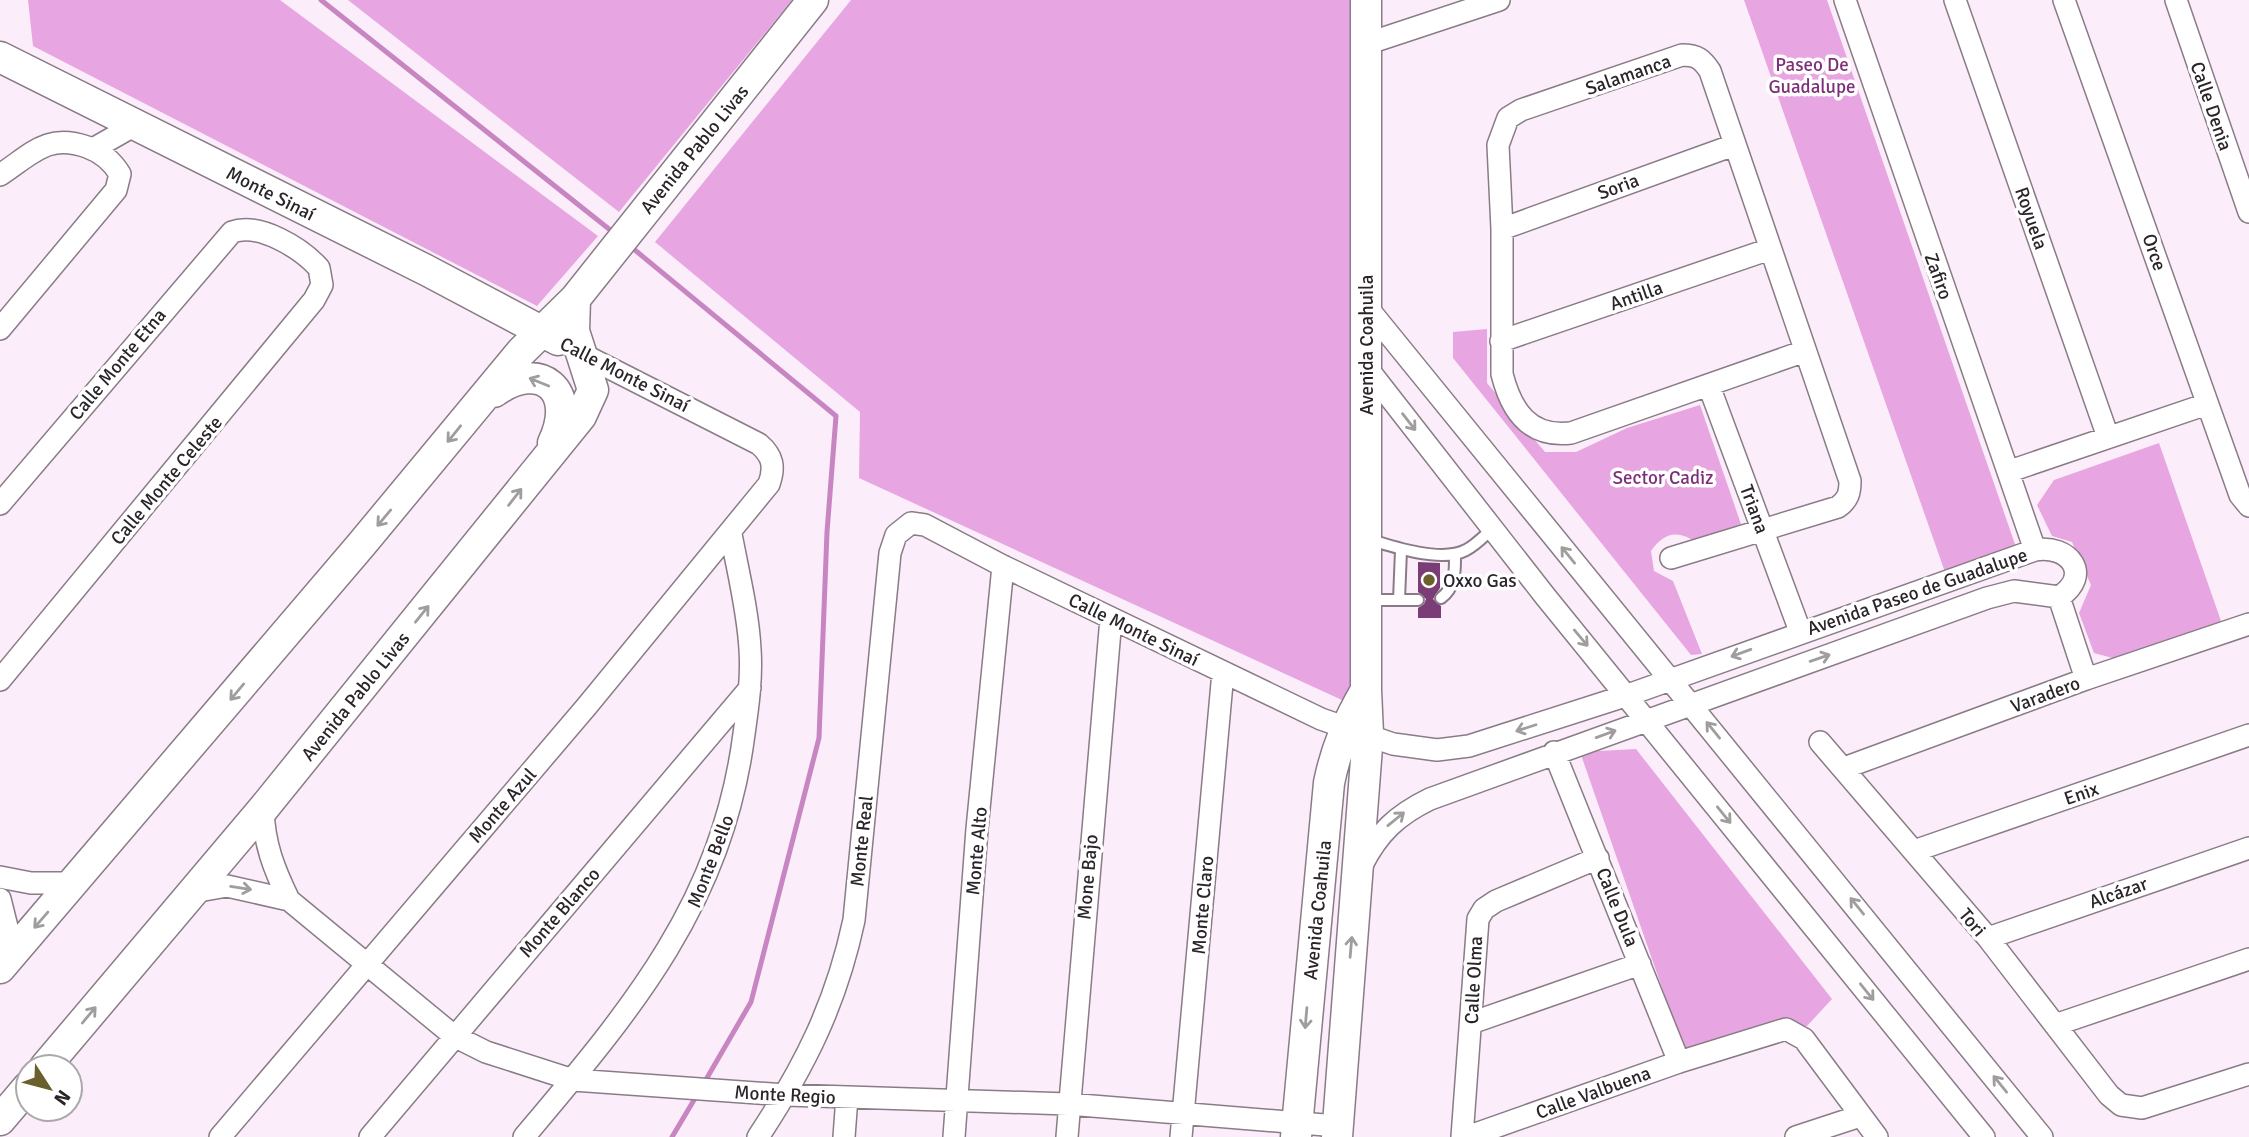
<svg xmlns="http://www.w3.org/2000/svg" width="2249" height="1137" viewBox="0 0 2249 1137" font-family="Signika,sans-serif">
  <rect width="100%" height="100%" fill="#fcedfa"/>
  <path fill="#e7a6e1" d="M28,0H280L598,236L537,306L33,46Z
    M348,0H792L619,212Z
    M851,0H1355V706L859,478L860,412L655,242Z
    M1744,0H1827L2017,550L1946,575Z
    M1487,329V383L1545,452H1576L1627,428L1700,405L1742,527L1697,543C1677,529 1664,533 1651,551L1654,571L1673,581L1702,654L1691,655L1453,358V332Z
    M2159,443L2221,621L2143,655L2120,660L2094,653L2079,613L2091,585L2072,542L2052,536L2037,505L2054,480Z
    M1636,749L1832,999L1807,1026L1772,1023L1685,1054L1580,752Z"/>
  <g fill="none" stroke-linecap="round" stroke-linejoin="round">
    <path stroke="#c785c2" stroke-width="5" d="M321,0L614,233
      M630,246L836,416L827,532L819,738L751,1002L704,1083
      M672,1137L697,1095"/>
  </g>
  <path fill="#7a3d76" d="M1418,562L1440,563V588L1433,599L1441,606V618H1418V608L1424,604L1426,599L1418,592Z"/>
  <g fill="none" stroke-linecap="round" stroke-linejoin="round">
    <defs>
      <path id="lane" d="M1368,539C1393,547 1442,563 1466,550C1476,545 1484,536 1492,529
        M1441,598C1456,587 1455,571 1455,554
        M1368,600H1418
        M1399,600L1401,550"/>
      <path id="street" d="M1845,0L2035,550
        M1955,0L2108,437
        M2064,0L2240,495L2249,506
        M2176,0L2249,212
        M1366,44L1499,0
        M93,149L135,125
        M0,175C32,154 47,133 87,147C101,152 112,161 120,174L116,190L0,329
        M1502,229L1734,145
        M1366,306L2042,1137
        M1501,341L1770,249
        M1367,368L1545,596L1984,1137
        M1709,386L1800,631
        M2010,471L2207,404
        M0,504L232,232C259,222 301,248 319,268L322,285L314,300L0,680
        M1671,558L1838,507C1848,500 1850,493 1850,481L1710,71C1702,59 1697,55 1682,55L1521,110L1508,118L1498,145L1502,229V374C1511,410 1529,438 1571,433L1805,351
        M2059,597L2086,679
        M1820,742L1988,938L2109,1095L2121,1105L2142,1108L2249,1074
        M1554,752L1679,1062
        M1844,768L2086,679L2249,624
        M263,809C264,844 274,869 289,900
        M1914,851L2249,735
        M0,877L31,883H74
        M193,892L227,886L289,900L454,1036L486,1052L573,1080L786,1095L1068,1104L1337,1126
        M0,899L9,935L7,959
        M1988,938L2249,848
        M1471,1023L1640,964
        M2055,1025L2249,959
        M220,1137L587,706L769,484C775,467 773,456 759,444L582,354
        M370,1137L750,688
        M524,1137C631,1010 722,904 744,734C748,706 752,678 750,649C748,611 738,572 731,534
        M758,1137C805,1066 836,1004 854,920L890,553L896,535L911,523L925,525L1003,566L1321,719L1393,744L1437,750L1469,746L1628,695L2035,550C2069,544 2093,575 2059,597L2014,591L1987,598L1430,799C1397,815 1378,833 1362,865
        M844,1137L847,1097
        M954,1137L977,829L1003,566
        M1067,1137L1111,618
        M1181,1137L1223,672
        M1462,1137L1478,919L1484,909L1496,901L1598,858
        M1467,1137L1679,1062L1786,1029L1804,1039L1877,1137
        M1796,1137L1860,1116"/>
      <path id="secondary" d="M0,57L426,270L558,340
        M494,392C541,358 578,391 553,443
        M0,968L361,545L521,352L575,299L813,0
        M45,1067L263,809L581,416L593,390L574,331L575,299
        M0,1120L28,1087
        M1296,1137L1329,783C1336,748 1348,721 1366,690
        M1337,1137L1368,734L1366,690V0"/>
    </defs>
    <use href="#lane" stroke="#897c87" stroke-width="14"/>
    <use href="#street" stroke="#897c87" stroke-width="24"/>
    <use href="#secondary" stroke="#897c87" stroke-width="33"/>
    <use href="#lane" stroke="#fff" stroke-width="10"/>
    <use href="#street" stroke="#fff" stroke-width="21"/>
    <use href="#secondary" stroke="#fff" stroke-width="30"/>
  </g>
  <defs><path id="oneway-shaft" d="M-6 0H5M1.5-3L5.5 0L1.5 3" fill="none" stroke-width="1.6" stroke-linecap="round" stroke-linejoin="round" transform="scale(1.75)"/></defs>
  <g stroke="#a09d9f">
    <use href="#oneway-shaft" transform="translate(539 382) rotate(-158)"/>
    <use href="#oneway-shaft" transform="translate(1409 422) rotate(52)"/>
    <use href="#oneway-shaft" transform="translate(454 434) rotate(129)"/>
    <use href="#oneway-shaft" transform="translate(515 497) rotate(-52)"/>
    <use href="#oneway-shaft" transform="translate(384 518) rotate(130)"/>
    <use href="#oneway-shaft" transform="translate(1568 555) rotate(-129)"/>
    <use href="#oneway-shaft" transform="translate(422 614) rotate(-51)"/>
    <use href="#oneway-shaft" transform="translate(1581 638) rotate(50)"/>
    <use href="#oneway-shaft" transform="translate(1741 653) rotate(160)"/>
    <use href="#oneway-shaft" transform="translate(1820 658) rotate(-19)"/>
    <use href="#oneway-shaft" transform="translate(237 692) rotate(130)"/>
    <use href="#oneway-shaft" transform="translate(1526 728) rotate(162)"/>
    <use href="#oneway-shaft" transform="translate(1713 730) rotate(-129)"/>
    <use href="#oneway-shaft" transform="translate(1606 734) rotate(-20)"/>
    <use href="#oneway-shaft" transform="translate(1724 815) rotate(51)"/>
    <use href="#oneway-shaft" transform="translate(1396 819) rotate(-39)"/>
    <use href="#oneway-shaft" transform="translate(241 888) rotate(9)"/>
    <use href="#oneway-shaft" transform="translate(1857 906) rotate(-129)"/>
    <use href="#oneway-shaft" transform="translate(41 920) rotate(131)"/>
    <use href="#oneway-shaft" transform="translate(1351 947) rotate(-85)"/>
    <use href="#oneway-shaft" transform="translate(1867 992) rotate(51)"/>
    <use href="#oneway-shaft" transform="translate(89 1015) rotate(-50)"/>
    <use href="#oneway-shaft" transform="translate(1306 1018) rotate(95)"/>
    <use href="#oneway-shaft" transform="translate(2000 1084) rotate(-129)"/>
  </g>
  <circle fill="#6a602d" stroke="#fff" stroke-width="2.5" cx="1429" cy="580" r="7"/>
  <g text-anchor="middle" stroke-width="7" stroke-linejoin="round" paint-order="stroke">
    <g font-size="19" fill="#7e2f7a" stroke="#fff">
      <text x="1812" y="71">Paseo De<tspan x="1812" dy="22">Guadalupe</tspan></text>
      <text x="1663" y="484">Sector Cadiz</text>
    </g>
    <g font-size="19" fill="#2b252a" stroke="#fff">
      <text transform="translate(1628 74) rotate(-19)" y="7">Salamanca</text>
      <text transform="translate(2212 106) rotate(71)" y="7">Calle Denia</text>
      <text transform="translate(694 149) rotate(-51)" y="7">Avenida Pablo Livas</text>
      <text transform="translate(1618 186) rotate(-20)" y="7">Soria</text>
      <text transform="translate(271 193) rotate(27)" y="7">Monte Sinaí</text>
      <text transform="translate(2032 218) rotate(71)" y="7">Royuela</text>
      <text transform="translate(2155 252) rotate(71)" y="7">Orce</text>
      <text transform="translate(1939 276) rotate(70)" y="7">Zafiro</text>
      <text transform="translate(1636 295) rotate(-19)" y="7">Antilla</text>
      <text transform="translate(1366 345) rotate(-90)" y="7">Avenida Coahuila</text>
      <text transform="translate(117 364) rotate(-50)" y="7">Calle Monte Etna</text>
      <text transform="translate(625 374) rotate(27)" y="7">Calle Monte Sinaí</text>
      <text transform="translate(166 480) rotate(-50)" y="7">Calle Monte Celeste</text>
      <text transform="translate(1755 509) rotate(70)" y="7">Triana</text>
      <text transform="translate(1917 591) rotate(-19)" y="7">Avenida Paseo de Guadalupe</text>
      <text transform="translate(1134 629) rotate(26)" y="7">Calle Monte Sinaí</text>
      <text transform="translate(2045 694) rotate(-20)" y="7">Varadero</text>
      <text transform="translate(355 696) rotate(-51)" y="7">Avenida Pablo Livas</text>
      <text transform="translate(2081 793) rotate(-19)" y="7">Enix</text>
      <text transform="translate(502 805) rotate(-49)" y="7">Monte Azul</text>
      <text transform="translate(861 841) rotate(-84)" y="7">Monte Real</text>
      <text transform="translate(976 851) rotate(-85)" y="7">Monte Alto</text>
      <text transform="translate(710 861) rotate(-69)" y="7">Monte Bello</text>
      <text transform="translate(1087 877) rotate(-85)" y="7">Mone Bajo</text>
      <text transform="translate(2118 892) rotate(-19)" y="7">Alcázar</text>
      <text transform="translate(1202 905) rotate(-85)" y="7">Monte Claro</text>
      <text transform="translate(1618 907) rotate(68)" y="7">Calle Dula</text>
      <text transform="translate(1317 910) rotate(-84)" y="7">Avenida Coahuila</text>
      <text transform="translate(559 912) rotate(-49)" y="7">Monte Blanco</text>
      <text transform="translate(1973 922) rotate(50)" y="7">Tori</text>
      <text transform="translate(1473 980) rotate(-87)" y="7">Calle Olma</text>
      <text transform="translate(1593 1092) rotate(-20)" y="7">Calle Valbuena</text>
      <text transform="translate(785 1094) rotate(3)" y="7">Monte Regio</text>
    </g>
    <g font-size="19" fill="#2b252a" stroke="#fff" text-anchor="start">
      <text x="1443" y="587">Oxxo Gas</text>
    </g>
  </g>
  <g transform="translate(49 1088) rotate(126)"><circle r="33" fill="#ffffff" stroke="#aaa8aa" stroke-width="2"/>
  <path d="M0-5L12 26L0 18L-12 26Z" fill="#6a602d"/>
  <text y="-10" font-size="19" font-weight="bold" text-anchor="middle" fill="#2b252a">N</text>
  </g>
</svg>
